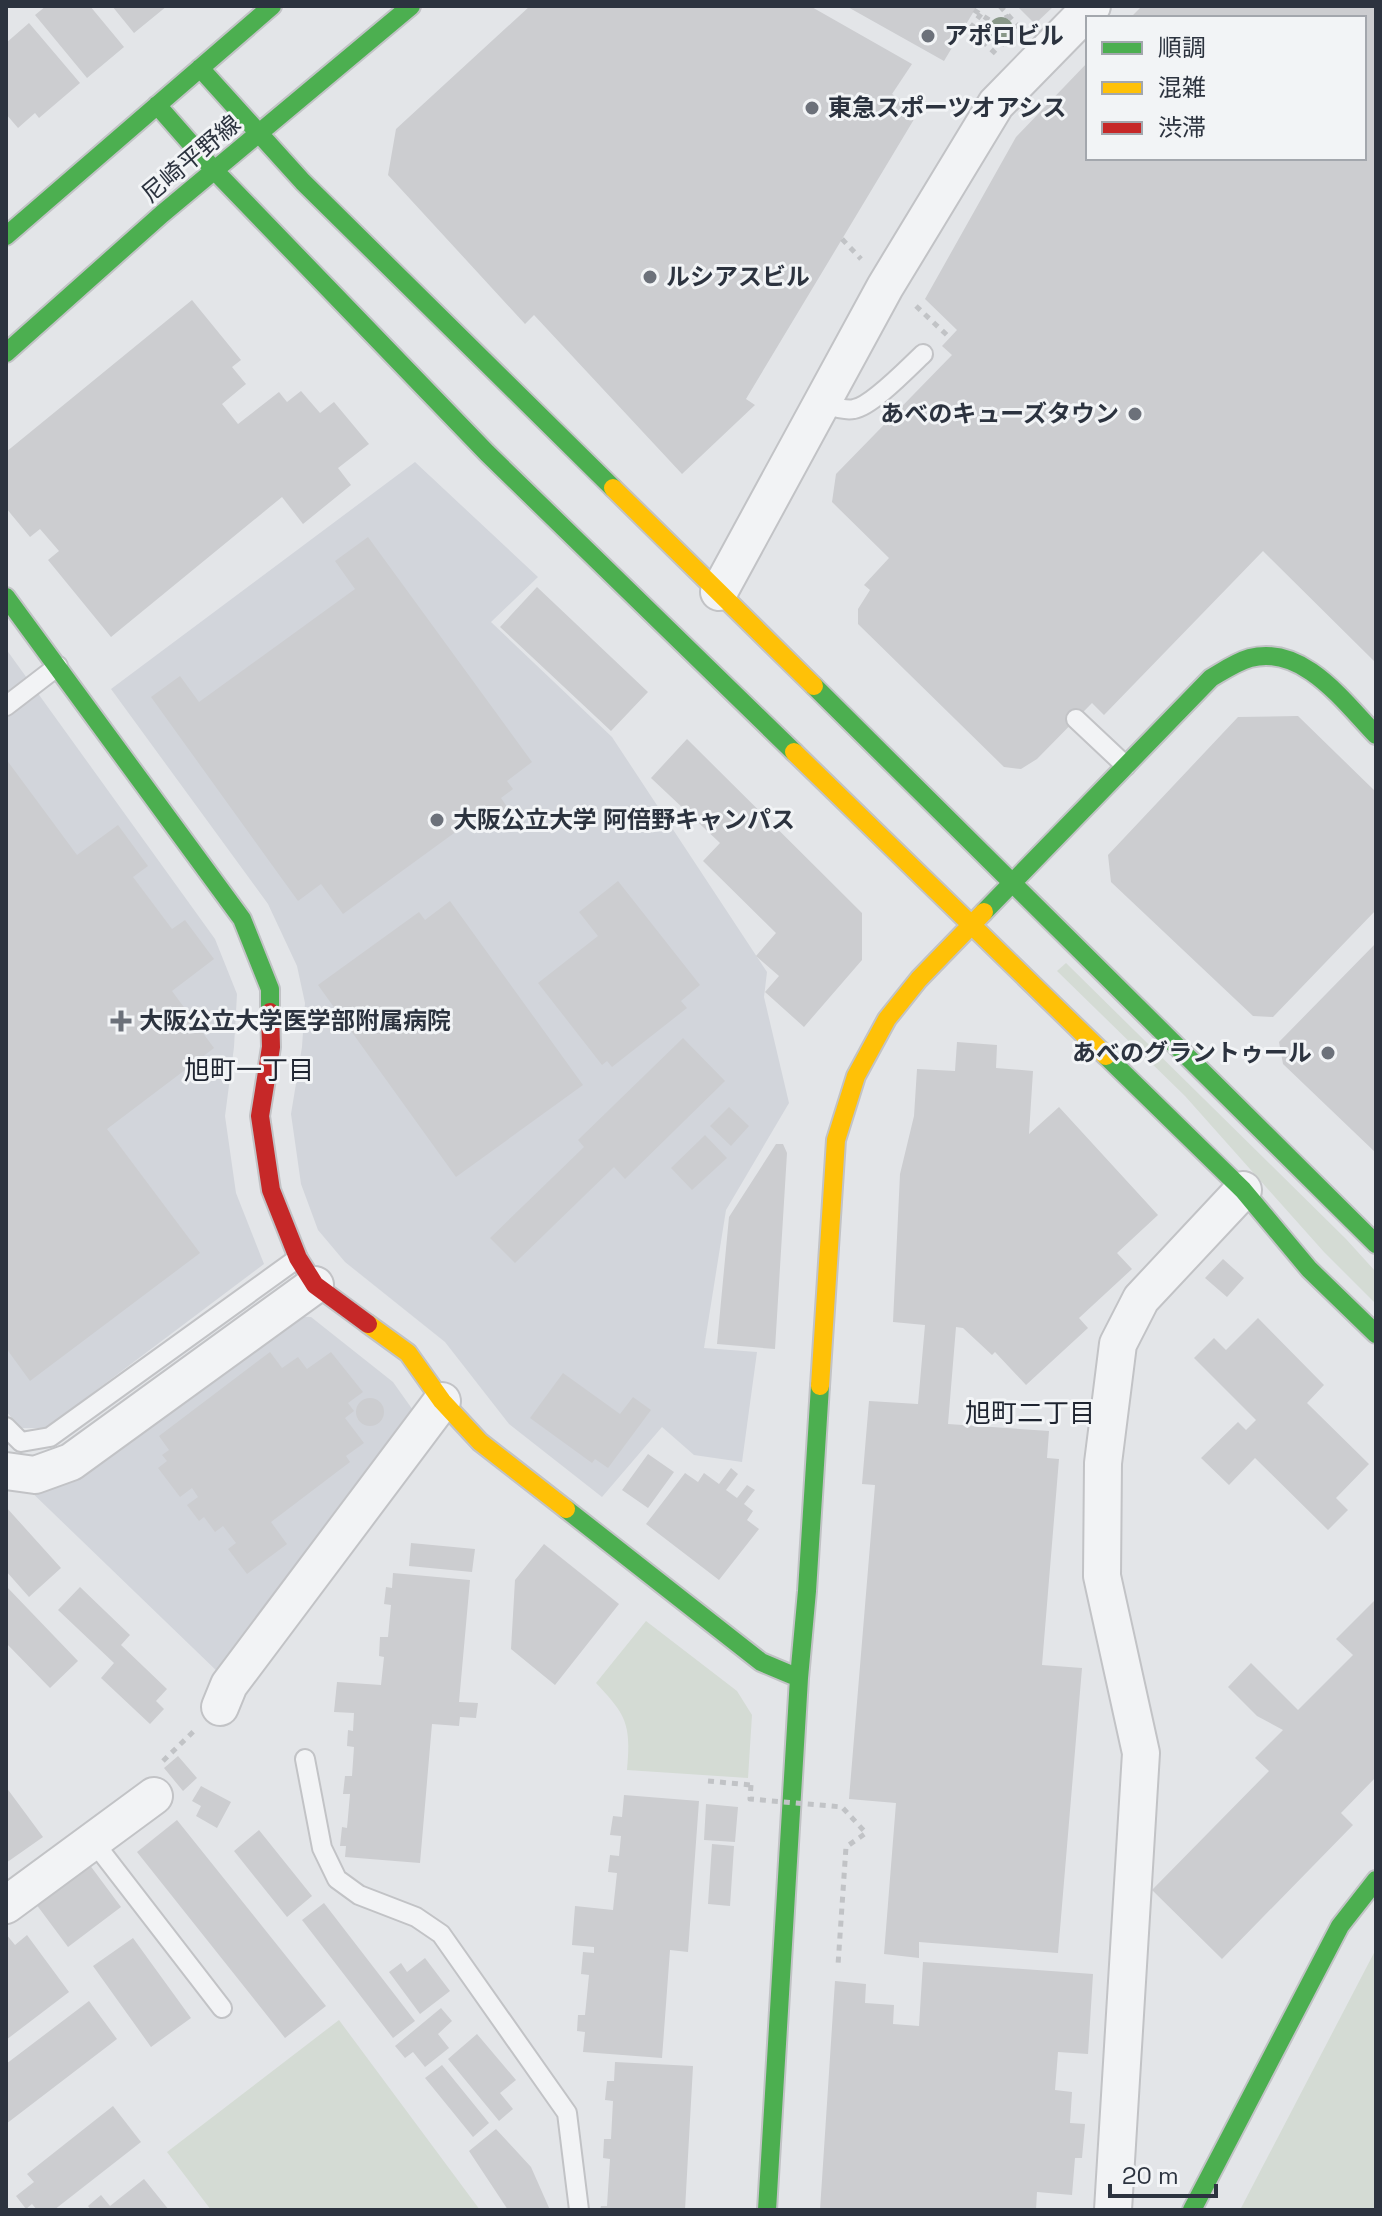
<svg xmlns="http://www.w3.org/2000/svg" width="1382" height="2216" viewBox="0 0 1382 2216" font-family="'Space Grotesk','Noto Sans JP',sans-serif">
  <rect width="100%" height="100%" fill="#e3e5e8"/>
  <path fill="#d2d5db" d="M415,462L538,577L491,622L612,737L767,972L764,997L789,1103L726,1210L704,1348L757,1352L742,1462L694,1455L662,1427L602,1497L509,1424L445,1342L345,1262L318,1230L301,1184L291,1114L302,1047L305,1003L297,966L268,904L111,689Z
    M6,649L215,939L237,994L234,1047L225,1116L236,1193L264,1264L46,1428H20L6,1411Z
    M293,1316L311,1317L393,1382L415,1413L221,1675L23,1484Z"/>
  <path fill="#d4dbd4" d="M1066,963L1346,1239L1376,1272V1304L1324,1252L1185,1096L1057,971Z
    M646,1621L737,1691L752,1715L748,1778L627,1770C631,1724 627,1716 596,1683Z
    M1376,1949V2210H1240L1363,1974Z
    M339,2020L480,2210H211L167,2152Z"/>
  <path fill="#cccdd0" d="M46,6H90L124,47L87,78L35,15Z
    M112,6H167L134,33Z
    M530,6H810L912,64L892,94L919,111L746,399L755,405L682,474L534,315L525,324L388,175L396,129Z
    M846,6H977L944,61Z
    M1017,6H1054L1035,24Z
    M1142,6H1376V663L1263,551L1104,715L1092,703L1037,759L1021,769L1004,767L858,624V609L870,590L864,585L889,558L832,502L836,474L952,355L942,346L957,330L925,299L1016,137L1088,62V158H1364V18H1130Z
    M29,23L80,83L39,118L35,113L18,128L6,114V43Z
    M192,300L241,360L232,367L246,384L222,404L238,424L279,392L287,402L301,391L320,413L334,402L369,444L338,468L351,485L303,524L282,497L111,637L48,560L59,551L40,529L30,537L6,508V452Z
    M368,537L532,762L507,781L513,789L501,798L510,811L492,824L483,812L343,914L321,884L298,901L151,697L180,676L199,702L355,589L335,561Z
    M537,587L648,692L611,731L500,627Z
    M1298,716L1376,792V910L1273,1017L1253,1016L1111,882L1108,855L1238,717Z
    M687,739L862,913V960L804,1027L765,992L779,976L756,956L776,933L703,861L720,843L651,778Z
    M6,759L77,855L118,825L148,866L133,877L172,929L185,920L214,959L172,991L214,1048L107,1129L200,1253L30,1381L6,1348Z
    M618,881L700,985L681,1001L687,1008L612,1067L607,1061L602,1065L538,983L598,936L579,912Z
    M450,901L583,1085L456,1177L318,985L419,912L425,920Z
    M1376,943V1153L1283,1064L1279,1042Z
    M683,1038L725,1081L625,1179L614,1167L515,1263L490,1238L584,1147L578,1140Z
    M957,1042L997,1045L996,1068L1033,1071L1029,1134L1059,1107L1158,1215L1117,1253L1132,1269L1079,1318L1088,1328L1026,1385L995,1352L992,1355L963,1328L956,1327L948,1424L1049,1431L1047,1458L1059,1459L1042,1665L1082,1668L1058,1953L919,1942V1958L884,1954L896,1803L849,1799L875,1485L862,1484L869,1401L918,1404L925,1325L893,1322L900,1174L914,1116L917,1069L955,1071Z
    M729,1107L749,1126L731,1146L710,1126Z
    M705,1135L727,1158L692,1190L671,1168Z
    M776,1144H783L787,1153L775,1349L717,1344L729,1217Z
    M1223,1259L1244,1278L1227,1297L1205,1278Z
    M1258,1318L1324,1385L1307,1403L1369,1464L1336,1498L1348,1510L1328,1530L1255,1458L1229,1485L1201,1458L1238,1422L1246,1430L1256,1420L1194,1358L1214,1338L1226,1350Z
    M270,1352L282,1368L298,1357L307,1369L331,1352L363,1392L348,1403L354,1411L345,1418L364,1443L346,1456L350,1462L271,1522L287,1544L247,1574L228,1549L236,1543L223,1526L215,1532L204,1517L199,1521L187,1505L198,1497L192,1488L180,1497L158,1468L167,1461L162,1455L169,1450L159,1436Z
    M563,1373L620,1414L633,1397L651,1410L608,1468L595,1459L592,1463L530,1418Z
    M356 1412a14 14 0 1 1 28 0a14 14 0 1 1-28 0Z
    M648,1454L674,1472L648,1508L622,1490Z
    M731,1468L738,1474L726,1490L737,1498L747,1485L755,1490L744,1504L753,1511L747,1520L759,1529L719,1580L646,1524L685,1473L698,1482L704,1473L719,1484Z
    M6,1507L61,1568L29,1597L6,1571Z
    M411,1543L475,1549L472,1572L409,1566Z
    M544,1544L619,1604L555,1685L511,1649L515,1580Z
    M393,1573L470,1580L459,1702L478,1703L476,1718L460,1717L459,1726L432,1724L420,1863L345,1857L346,1846H340L342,1827L347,1828L350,1794H343L345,1776H352L354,1747L347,1746L348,1730L353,1731L354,1713L334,1712L337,1682L381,1685L384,1657L379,1656L380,1637H388L391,1605L384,1604L386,1587L392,1588Z
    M6,1586L78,1661L50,1688L6,1643Z
    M80,1587L130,1635L121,1645L167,1689L156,1701L164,1709L150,1724L101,1678L114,1663L58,1610Z
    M1376,1599V1777L1341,1813L1353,1825L1222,1959L1152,1890L1269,1771L1255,1758L1283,1730L1257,1716L1228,1687L1251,1663L1298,1710L1353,1655L1336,1639Z
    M178,1756L197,1778L183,1791L164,1768Z
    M201,1786L231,1802L217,1828L196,1816L201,1806L192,1801Z
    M6,1787L43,1837L6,1863Z
    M624,1795L699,1801L688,1952L670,1950L662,2058L583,2052L585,2032L577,2031L578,2015H585L589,1975L581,1974L583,1952L594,1953V1947L572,1945L575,1906L613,1910L617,1873L608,1872L610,1855L619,1856L621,1836L610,1835L613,1816L622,1817Z
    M706,1804L738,1807L735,1842L704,1840Z
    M177,1820L326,2006L285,2038L137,1852Z
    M259,1830L312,1896L287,1917L234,1851Z
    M712,1844L734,1846L730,1906L708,1904Z
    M89,1864L121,1907L68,1947L36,1904Z
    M324,1903L415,2021L393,2038L302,1920Z
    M6,1934L15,1945L27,1935L69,1992L6,2040Z
    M133,1938L191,2018L151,2047L93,1966Z
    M425,1958L450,1991L420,2014L389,1972L401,1963L407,1972Z
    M923,1962L1093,1974L1088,2054L1058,2052L1055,2090L1072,2092L1070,2123L1085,2124L1082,2158H1075L1072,2195L1037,2192L1036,2210H820L835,1981L866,1984L865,2003L894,2005L893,2024L919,2026Z
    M89,2001L117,2039L6,2124V2064Z
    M441,2008L452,2021L438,2034L449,2048L425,2067L413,2052L405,2058L395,2046Z
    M477,2034L516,2080L500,2093L513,2109L499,2121L448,2059Z
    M615,2062L693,2066L685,2210H600L601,2206H607L610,2159L603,2158L604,2139H611L613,2101L605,2100L607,2081H614Z
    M442,2065L489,2123L473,2137L425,2078Z
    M113,2106L141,2142L54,2210H37L32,2204L26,2209L16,2196L34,2182L27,2174Z
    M496,2129L531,2167L550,2210H508L469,2151Z
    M144,2179L169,2210H91L88,2206L101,2195L110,2206Z"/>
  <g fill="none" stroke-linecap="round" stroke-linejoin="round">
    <defs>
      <path id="lane" d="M822,403C832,406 844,411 854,409C872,406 908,368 923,354
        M6,706L58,666
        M1076,719L1126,766
        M6,1427L21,1442L50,1437L298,1258
        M305,1759L322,1848L337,1879L359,1895L416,1917L441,1934L567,2113L579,2210
        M93,1841L222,2008"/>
      <path id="street" d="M719,592L885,287L996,104L1092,6
        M6,1471L35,1475L71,1462L315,1285
        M220,1707L229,1685L442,1401
        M6,1905L154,1796
        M1113,2210L1141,1753L1102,1576L1103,1463L1118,1344L1141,1299L1243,1190"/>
      <path id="fast" d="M200,68L303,182L613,488
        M157,105L214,170L487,453L794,752
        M6,236L272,6
        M6,353L162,214L411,6
        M6,597L242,919L270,989V1012
        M814,686L1376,1244
        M984,912L1211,678C1223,671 1236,662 1250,658C1303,644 1344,702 1376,735
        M1106,1056L1243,1190L1309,1269L1376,1334
        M566,1509L761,1662L799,1678
        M767,2210L799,1678L807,1591L820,1386
        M1192,2210L1340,1926L1376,1880"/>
      <path id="slow" d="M613,488L814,686
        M794,752L1106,1056
        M368,1324L408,1353L442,1401L480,1442L566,1509
        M820,1386L836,1140L856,1076L887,1019L919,979L984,912"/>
      <path id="jam" d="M270,1012L271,1047L260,1116L271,1190L298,1258L315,1285L368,1324"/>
    </defs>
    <use href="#lane" stroke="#c2c3c6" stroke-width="22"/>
    <use href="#street" stroke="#c2c3c6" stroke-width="40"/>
    <use href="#fast" stroke="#c2c3c6" stroke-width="22"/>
    <use href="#slow" stroke="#c2c3c6" stroke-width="22"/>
    <use href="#jam" stroke="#c2c3c6" stroke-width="22"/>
    <path stroke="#c1c3c6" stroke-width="5" stroke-dasharray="6 6" stroke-linecap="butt" d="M1000,6L1022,31
      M974,10L994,23
      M981,14L970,29L997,55
      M994,23V34L1005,45
      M994,23L1009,16
      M842,239L861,259
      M916,306L950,338
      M163,1761L196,1729
      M708,1781L751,1785"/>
    <use href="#lane" stroke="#f2f3f5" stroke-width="18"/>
    <use href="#street" stroke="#f2f3f5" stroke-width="36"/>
    <use href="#fast" stroke="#4caf50" stroke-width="18"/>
    <use href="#slow" stroke="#ffc107" stroke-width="18"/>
    <use href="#jam" stroke="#c62828" stroke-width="18"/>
    <path stroke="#c1c3c6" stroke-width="5" stroke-dasharray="6 6" stroke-linecap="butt" d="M751,1785L750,1799L842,1807L866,1833L846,1847L838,1965"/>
  </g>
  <circle fill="#899889" cx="1001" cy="29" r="12"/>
  <g fill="#6c717a" stroke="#f2f4f6" stroke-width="3">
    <circle cx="928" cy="36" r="8"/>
    <circle cx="812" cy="108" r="8"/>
    <circle cx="650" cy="277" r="8"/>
    <circle cx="1135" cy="414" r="8"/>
    <circle cx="437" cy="820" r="8"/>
    <path d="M117 1009h8v8h8v8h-8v8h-8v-8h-8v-8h8z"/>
    <circle cx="1328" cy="1053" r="8"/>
  </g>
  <g text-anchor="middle" stroke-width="6" stroke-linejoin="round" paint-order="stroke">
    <g font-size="24" font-weight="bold" fill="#2c333f" stroke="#f2f4f6" text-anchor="start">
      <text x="944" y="44">アポロビル</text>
      <text x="828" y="116">東急スポーツオアシス</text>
      <text x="666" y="285">ルシアスビル</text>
      <text x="1119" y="422" text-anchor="end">あべのキューズタウン</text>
      <text x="453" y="828">大阪公立大学 阿倍野キャンパス</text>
      <text x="139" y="1029">大阪公立大学医学部附属病院</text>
      <text x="1312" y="1061" text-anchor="end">あべのグラントゥール</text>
    </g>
    <g font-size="24" fill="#2c333f" stroke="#f2f4f6">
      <text transform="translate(191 159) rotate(-40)" y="8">尼崎平野線</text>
    </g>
    <g font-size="26" fill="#1e2430" stroke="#f2f4f6">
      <text x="249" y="1079">旭町一丁目</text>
      <text x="1030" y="1422">旭町二丁目</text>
    </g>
  </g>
  <rect width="1382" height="2216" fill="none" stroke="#2c333f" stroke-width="16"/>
  <rect x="1086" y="16" width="280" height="144" fill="#f2f4f6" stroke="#a3a7ad" stroke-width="2"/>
  <rect x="1102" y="42" width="40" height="12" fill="#4caf50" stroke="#a3a7ad" stroke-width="2"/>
  <text x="1158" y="56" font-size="24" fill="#2c333f">順調</text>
  <rect x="1102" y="82" width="40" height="12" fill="#ffc107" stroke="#a3a7ad" stroke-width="2"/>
  <text x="1158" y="96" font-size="24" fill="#2c333f">混雑</text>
  <rect x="1102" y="122" width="40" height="12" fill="#c62828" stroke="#a3a7ad" stroke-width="2"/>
  <text x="1158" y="136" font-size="24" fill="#2c333f">渋滞</text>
  <path d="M1110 2184v12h106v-12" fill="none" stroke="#2c333f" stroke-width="4"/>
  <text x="1122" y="2184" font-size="24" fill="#2c333f" stroke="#f2f4f6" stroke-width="6" paint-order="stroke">20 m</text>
</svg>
